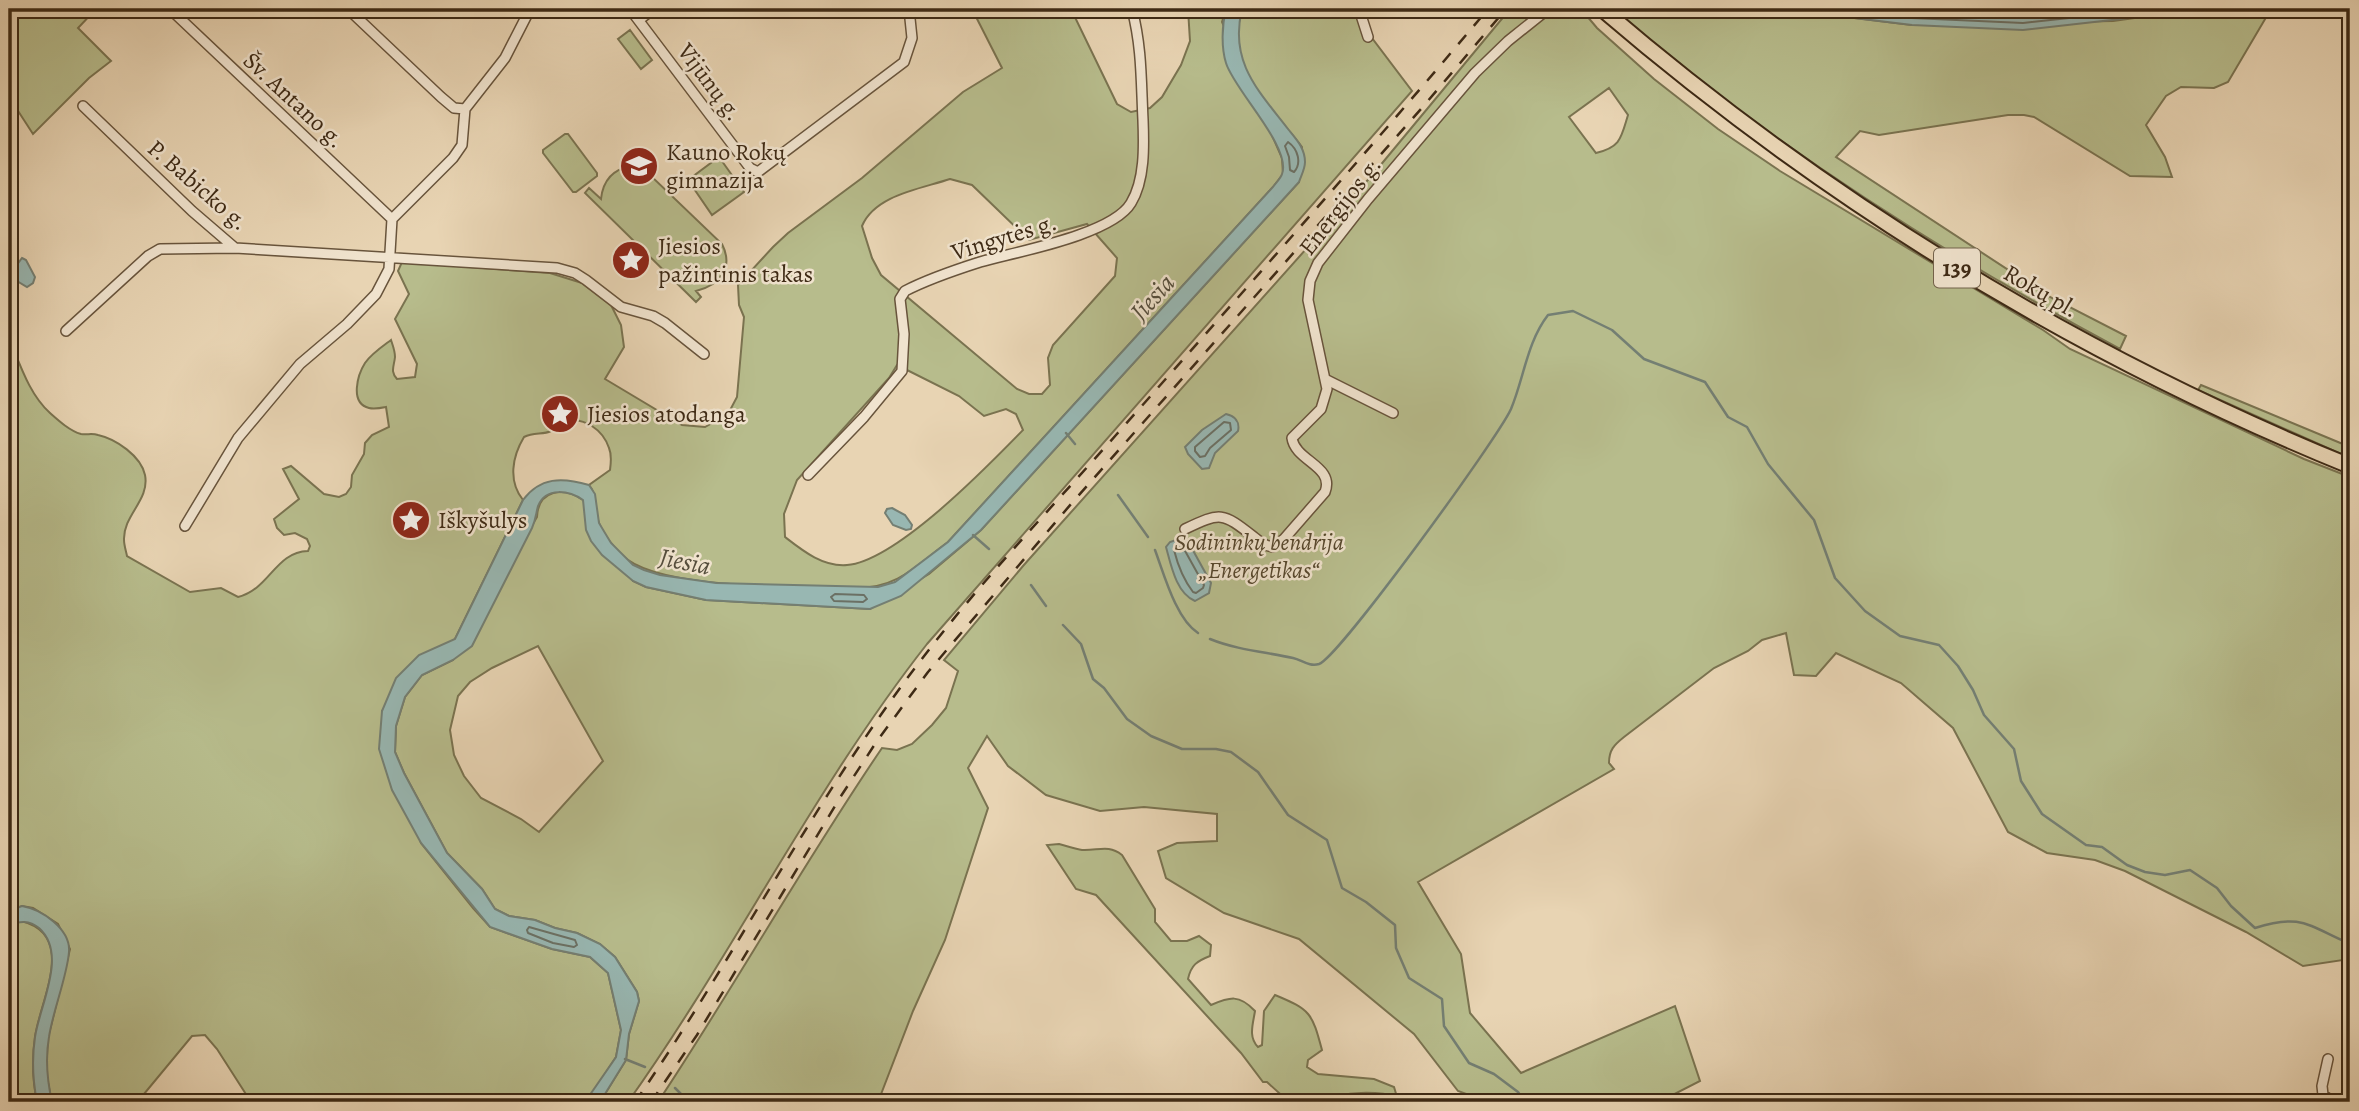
<svg xmlns="http://www.w3.org/2000/svg" width="2359" height="1111" viewBox="0 0 2359 1111" font-family="Alegreya,serif">
  <rect width="100%" height="100%" fill="#e8d4b3"/>
  <filter id="stains"><feTurbulence type="fractalNoise" baseFrequency=".00286" numOctaves="4"/><feColorMatrix values="0 0 0 0 .2 0 0 0 0 .09 0 0 0 0 .02 0 0 0 .5 -.17"/></filter>
  <radialGradient id="worn" r=".72"><stop offset=".6" stop-color="#630" stop-opacity="0"/><stop offset="1" stop-color="#630" stop-opacity=".3"/></radialGradient>
  <path fill="#b7bc8c" stroke="#7a7350" stroke-width="2" fill-rule="evenodd" d="M9,9H96L78,28L111,61L89,78L33,134L9,97Z
    M972,9H1071L1117,104L1131,112L1150,108L1162,97L1181,65L1190,41L1188,9H1226L1222,22L1282,158L1283,174L1273,187L948,542C915,566 900,587 857,588C804,586 657,591 622,555C613,546 602,533 598,520C595,508 597,494 589,485L610,470C611,463 612,455 609,448C603,430 584,416 565,422C560,424 556,429 551,431C543,435 534,432 524,437C512,457 508,481 523,500L455,639L382,711L421,843L473,908L490,927L552,949L590,957L608,973L621,1030L616,1057L590,1097L585,1102H251L217,1049L205,1035L192,1036L139,1100L141,1102H52L46,1073L48,1038L70,949L58,924L33,908L22,906L9,911V338C20,364 29,394 50,413C59,421 70,431 81,434C87,435 92,433 98,435C116,439 141,456 145,475C150,500 123,515 124,540C124,545 126,551 127,556L190,592L221,588L238,597C270,589 275,552 308,551L310,546L307,539L295,533L284,535L277,528L274,519L299,499L283,469L291,466L324,494L339,497L346,494L351,487L352,475L364,454L365,443L372,435L389,427L386,407C381,408 373,409 369,408C349,403 358,374 365,363C371,354 383,346 391,340C393,346 395,351 395,357C394,367 390,371 397,379L415,377L417,364L395,319L409,294L398,271L402,262L550,273L582,283L611,305L621,325L624,347L605,379L682,425L705,427L728,414L737,397L744,317L739,305L738,285L773,247L788,233L862,178L963,92L1002,68ZM950,179L972,185L1029,240L1087,224L1117,258L1115,276L1053,345L1048,358L1050,385L1042,394H1029L1017,389L881,275L872,258L862,226C875,195 920,189 950,179ZM897,365L959,396L984,416L1006,409L1016,414L1023,430C988,466 896,561 847,565C823,567 803,551 785,537L784,514L797,480L889,378Z
    M1242,9H1350L1412,91L927,644C814,788 734,953 628,1102H600L626,1060L629,1034L639,1001L637,992L615,957L600,944L577,933L555,928L535,920L509,916L495,909L482,889L447,853L404,773L395,752L396,726L405,697L422,675L453,660L537,517C538,490 564,486 583,500L633,581L646,587L706,600L870,609L929,574L981,530L1299,182L1302,147C1282,121 1250,88 1240,57C1236,42 1238,24 1242,9ZM538,646L603,761L539,832L521,819L481,798L464,776L454,755L450,730L458,696L470,682L492,668Z
    M1510,9H1581L1597,28L1654,79L1718,129L1780,171L2043,330L2070,349L2304,459L2350,477V959L2303,966L2246,932L2125,871L2095,860L2047,853L2008,832L1953,728L1901,683L1836,653L1816,676L1794,675L1786,633L1762,640L1748,651L1714,668L1624,737C1614,745 1609,750 1609,763L1614,769L1418,882L1461,954L1470,1013L1521,1073L1675,1006L1700,1081L1659,1102H1488L1458,1091L1414,1034L1299,939L1224,913L1166,878L1158,851L1177,843L1217,841V814L1144,807L1100,811L1046,795L1008,766L987,736L968,768L988,808L945,940L913,1011L878,1102H658C735,986 803,864 882,748L897,750L912,744L932,725L946,708L958,671L944,660L1023,566L1374,173ZM1609,88L1628,115C1621,138 1621,147 1596,153L1569,117Z
    M1612,9H1819L1838,16L1912,25L2113,21L2156,15L2166,9H2271L2228,82L2214,88L2181,87L2166,96L2146,125L2165,157L2172,177L2130,176L2034,117L2024,115H2008L1879,135L1860,131L1836,157L2048,296L2126,336L2120,349C1941,253 1767,142 1612,9Z
    M630,30L652,60L641,69L618,39Z
    M565,134H568L597,173V176L576,192H573L543,153V150Z
    M719,157L744,192L712,215L688,180Z
    M632,166L649,174L722,244C734,268 720,285 696,291L701,297L696,302L585,193L589,188L601,199C603,180 613,169 632,166Z
    M2201,385L2350,447V458L2198,390Z
    M1059,844C1067,846 1075,849 1082,850C1098,851 1108,844 1122,855L1155,909V922L1171,941H1187L1199,936L1211,945L1210,956C1197,961 1191,965 1188,979L1211,1005C1230,997 1239,994 1255,1011C1253,1024 1248,1037 1258,1047L1262,1045L1264,1011L1275,995C1311,1010 1312,1013 1322,1050L1308,1060L1307,1067L1318,1074L1374,1079L1394,1087L1397,1097C1380,1091 1342,1091 1326,1100V1102H1289L1267,1082H1263L1241,1053L1096,895L1076,889L1047,845Z
    M21,921C78,935 40,1000 35,1037C32,1058 33,1083 37,1102H9V925Z"/>
  <path fill="#98b7b2" stroke="#747f73" stroke-width="2" d="M1226,9H1242C1229,62 1258,90 1288,129C1296,139 1305,148 1305,162C1305,169 1301,176 1299,182L981,530L901,596L870,609L706,600L646,587L633,581L602,555L591,541L586,530L583,500C570,491 546,486 538,506C536,513 536,519 532,528L472,646L453,660L422,675L405,697L396,726L395,752L404,773L447,853L482,889L495,909L509,916L535,920L555,928L577,933L600,944L615,957L637,992L639,1001L629,1034L626,1060L600,1102H585L616,1057L621,1030L608,973L590,957L552,949L490,927L421,843L392,790L379,749L382,711L396,678L419,655L455,639L523,500C540,477 562,477 589,485L595,494L599,523L611,543L633,565L644,570L660,575L716,583L878,587L895,582L948,542L1273,187C1275,184 1281,178 1282,174C1292,147 1234,90 1226,63C1221,47 1222,25 1226,9Z
    M1819,9H2166L2156,15L2023,30L1912,25L1838,16Z
    M22,258L26,260L35,277L33,283L27,287L12,278L13,270Z
    M1226,414C1235,416 1240,422 1238,431L1215,453L1209,468L1202,469L1188,454L1185,447L1202,430Z
    M892,508L905,515L912,525L911,529L906,530L893,525L885,513L887,509Z
    M1182,538L1190,545L1211,583L1209,593L1195,601C1176,593 1171,565 1166,547L1170,542Z
    M22,906C41,909 71,929 69,952C67,977 53,1010 49,1037C45,1060 47,1080 52,1102H37C33,1082 32,1057 35,1037C40,1004 68,954 39,928C29,920 20,921 9,925V911Z"/>
  <g fill="none" stroke-linecap="round" stroke-linejoin="round">
    <path stroke="#6b7064" stroke-width="2" d="M1839,9L1912,18L2023,23L2153,9
      M1906,9L2022,14L2077,9
      M1288,142C1298,149 1302,163 1294,172L1290,170L1289,157L1285,146Z
      M1224,422L1230,423L1231,430L1210,448L1205,456L1200,457L1195,451V447Z
      M1179,546L1184,549L1204,585L1203,588L1196,593L1193,592C1183,579 1178,566 1174,550Z
      M835,594L864,595L867,599L863,602L834,601L831,597Z
      M529,927L575,940L577,945L574,947L553,943L528,933L527,930Z"/>
    <path stroke="#747f73" stroke-width="2.5" d="M1066,433L1075,444
      M1118,495L1148,537
      M973,535L989,549
      M1155,550C1164,574 1176,619 1198,633
      M1031,585L1046,606
      M1063,625L1081,644L1093,679L1104,688L1127,719L1151,736L1182,749H1216L1231,752L1258,772L1288,815L1327,840L1342,888L1366,902L1395,925L1396,948L1409,978L1442,999L1444,1026L1469,1063L1494,1074L1518,1092L1525,1102
      M1210,639C1237,650 1266,652 1293,658C1302,660 1309,667 1319,664C1339,657 1498,438 1511,409C1524,378 1527,342 1548,315L1573,311L1612,330L1644,359L1705,382L1728,417L1747,427L1768,464L1814,520L1835,578L1865,611L1900,636L1939,645L1958,666L1973,690L1984,715L2014,749L2021,781L2042,814L2086,845L2102,847L2127,865L2145,872L2165,875L2190,870L2217,888L2231,906L2255,928C2300,914 2306,924 2346,942L2350,941
      M625,1059L645,1067
      M675,1088L689,1102"/>
    <defs>
      <path id="minor" d="M170,9L392,219
        M348,9L441,97L454,108L465,109
        M630,9L750,168L758,172L904,62L912,38L909,9
        M1359,9L1368,37
        M639,20L653,9
        M83,106L192,211L235,248L557,268L575,273L586,280L621,307L653,316L665,323L704,354
        M66,331L148,256L160,249L235,248
        M1327,380L1393,413
        M808,475L864,417L902,371L904,334L900,299L905,291C928,279 955,270 980,262C1015,252 1112,235 1131,203C1145,180 1144,146 1143,120C1141,80 1142,48 1132,9
        M185,526L238,438L300,364L347,324L376,294L389,269L392,219L453,158L462,145L465,109L505,58L526,17L528,9
        M1185,529C1221,512 1222,512 1254,537C1260,542 1265,546 1273,547L1284,539L1325,492C1335,466 1295,461 1292,438L1321,409L1327,389L1308,300L1310,281L1318,263L1368,199L1475,73L1508,41L1548,9
        M2328,1059L2322,1086L2323,1095L2333,1102"/>
      <path id="primary" d="M1602,9C1826,201 2077,355 2350,466"/>
    </defs>
    <use href="#minor" stroke="#68543c" stroke-width="12"/>
    <use href="#primary" stroke="#3e2a15" stroke-width="18"/>
    <use href="#minor" stroke="#f0e3ce" stroke-width="9"/>
    <use href="#primary" stroke="#e8d4b3" stroke-width="14"/>
    <path stroke="#3e2a15" stroke-width="2.5" stroke-dasharray="12 12" stroke-linecap="butt" d="M635,1102C737,955 817,793 928,651C986,576 1053,506 1116,435C1241,294 1367,153 1488,9
      M651,1102L697,1035L841,796L877,741L928,672L1071,504L1421,109L1506,9"/>
  </g>
  <defs>
    <symbol id="school-disc" viewBox="-11 -11 22 22"><circle r="9.5" fill="#8f2418" stroke="#f0e3ce"/><path d="M0-5L7-2L0 1L-7-2ZM-4 1L0 2.5L4 1V4Q0 6-4 4Z" fill="#fff"/></symbol>
    <symbol id="sight-disc" viewBox="-11 -11 22 22"><circle r="9.5" fill="#8f2418" stroke="#f0e3ce"/><path d="M0-6L1.8-2.2L6-1.7L2.9 1.2L3.7 5.4L0 3.3L-3.7 5.4L-2.9 1.2L-6-1.7L-1.8-2.2Z" fill="#fff"/></symbol>
  </defs>
  <g fill-rule="evenodd">
    <use href="#school-disc" x="617" y="144" width="44" height="44"/>
    <use href="#sight-disc" x="609" y="238" width="44" height="44"/>
    <use href="#sight-disc" x="538" y="392" width="44" height="44"/>
    <use href="#sight-disc" x="389" y="498" width="44" height="44"/>
  </g>
  <g text-anchor="middle" stroke-width="5" stroke-linejoin="round" paint-order="stroke">
    <rect fill="#f0e3ce" stroke="#73624c" stroke-width="2" x="1934" y="248.5" width="46" height="39" rx="5"/>
    <g font-size="23" font-weight="bold" fill="#3e2a15">
      <text x="1957" y="276">139</text>
    </g>
    <g font-size="24" fill="#3e2a15" stroke="#f0e3ce">
      <text transform="translate(710 82) rotate(53)" y="8">Vijūnų g.</text>
      <text transform="translate(294 100) rotate(43)" y="8">Šv. Antano g.</text>
      <text transform="translate(198 185) rotate(41)" y="8">P. Babicko g.</text>
      <text transform="translate(1340 206) rotate(-52)" y="8">Energijos g.</text>
      <text transform="translate(1004 237) rotate(-17)" y="8">Vingytės g.</text>
      <text transform="translate(2041 291) rotate(30)" y="8">Rokų pl.</text>
    </g>
    <g font-size="24" fill="#3e2a15" stroke="#f0e3ce" text-anchor="start">
      <text x="666" y="160">Kauno Rokų<tspan x="666" dy="28">gimnazija</tspan></text>
      <text x="658" y="254">Jiesios<tspan x="658" dy="28">pažintinis takas</tspan></text>
      <text x="587" y="422">Jiesios atodanga</text>
      <text x="438" y="528">Iškyšulys</text>
    </g>
    <g font-size="24" font-style="italic" fill="#56472d" stroke="#f0e3ce">
      <text x="1259" y="550">Sodininkų bendrija<tspan x="1259" dy="28">„Energetikas“</tspan></text>
    </g>
    <g font-size="26" font-style="italic" fill="#544d3c" stroke="#f0e3ce">
      <text transform="translate(1152 297) rotate(-48)" y="9">Jiesia</text>
      <text transform="translate(685 561) rotate(11)" y="9">Jiesia</text>
    </g>
  </g>
  <rect width="2359" height="1111" fill="none" stroke="#e8d4b3" stroke-width="35"/>
  <rect x="10" y="10" width="2338" height="1090" fill="none" stroke="#3e2a15" stroke-width="3.5"/>
  <rect x="18" y="18" width="2324" height="1076" fill="none" stroke="#3e2a15" stroke-width="2"/>
  <rect width="100%" height="100%" filter="url(#stains)"/>
  <rect width="100%" height="100%" fill="url(#worn)"/>
</svg>
